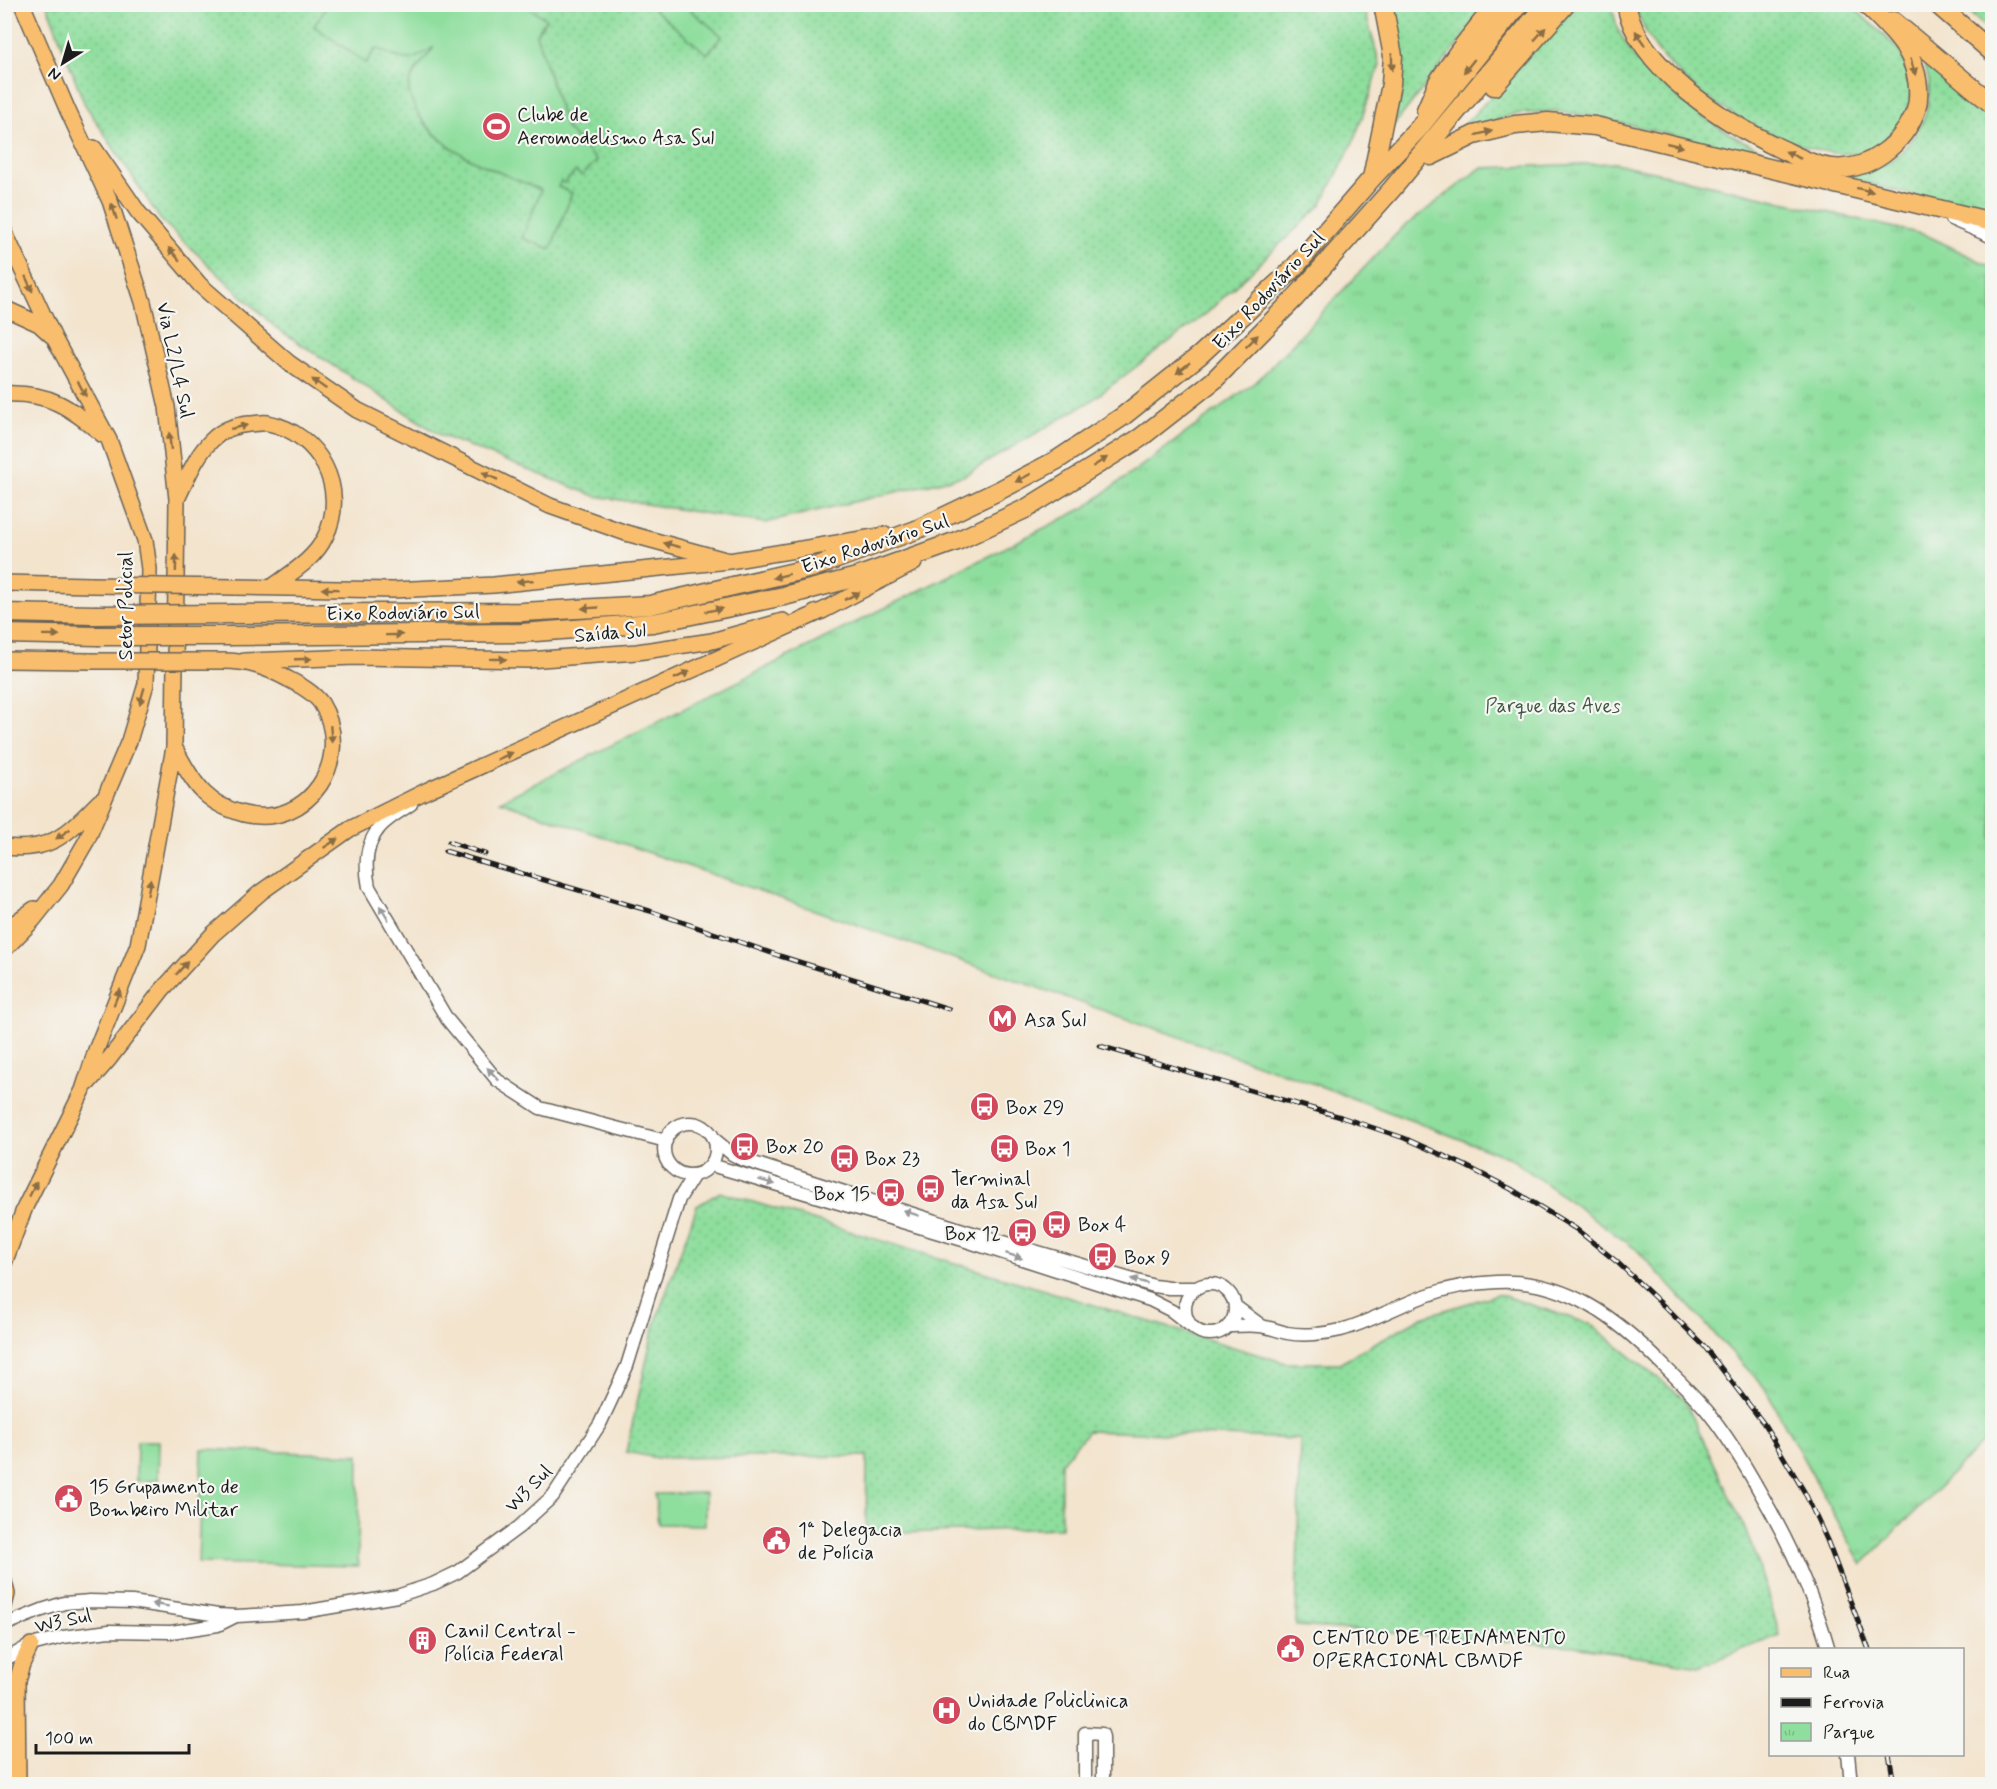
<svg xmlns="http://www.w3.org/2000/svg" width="1997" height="1789" viewBox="0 0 1997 1789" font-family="Mynerve,sans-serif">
  <defs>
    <pattern id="grass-dots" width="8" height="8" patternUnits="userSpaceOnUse" patternTransform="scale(1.5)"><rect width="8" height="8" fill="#8ede9d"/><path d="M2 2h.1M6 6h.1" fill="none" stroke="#7abe87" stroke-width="1.8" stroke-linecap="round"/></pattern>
    <pattern id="park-tufts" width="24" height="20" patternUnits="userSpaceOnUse" patternTransform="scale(1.5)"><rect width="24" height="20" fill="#8ede9d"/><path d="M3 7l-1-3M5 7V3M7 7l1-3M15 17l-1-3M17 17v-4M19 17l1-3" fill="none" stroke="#7abe87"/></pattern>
  </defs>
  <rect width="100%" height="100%" fill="#f6f6f2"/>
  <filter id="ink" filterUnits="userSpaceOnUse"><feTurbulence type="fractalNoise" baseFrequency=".0167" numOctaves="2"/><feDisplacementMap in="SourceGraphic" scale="12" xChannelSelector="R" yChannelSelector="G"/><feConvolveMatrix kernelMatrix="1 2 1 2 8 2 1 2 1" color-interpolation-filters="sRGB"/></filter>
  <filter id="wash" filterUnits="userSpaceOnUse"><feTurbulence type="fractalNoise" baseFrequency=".008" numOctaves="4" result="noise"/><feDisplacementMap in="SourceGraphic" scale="24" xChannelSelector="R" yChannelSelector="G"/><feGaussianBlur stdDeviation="1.35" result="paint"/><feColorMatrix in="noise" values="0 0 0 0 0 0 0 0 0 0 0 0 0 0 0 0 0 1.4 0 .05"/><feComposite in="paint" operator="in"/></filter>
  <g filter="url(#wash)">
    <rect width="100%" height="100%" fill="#f3e4ce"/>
    <path fill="url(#grass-dots)" stroke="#557d5c" stroke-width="1.5" d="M1363,4L1380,65L1354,141L1321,205L1207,313L1091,401L963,476L765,523L595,496L440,435L276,328L160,219L84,103L47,5Z
      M1391,5H1489L1394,125L1401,81L1398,33Z
      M1576,5H1612L1617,28L1633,56L1656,79L1695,112L1735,137L1792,164L1592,116L1555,111L1514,114L1451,139Z
      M1634,5C1690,5 1747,5 1803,5C1812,5 1841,2 1848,5C1855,7 1863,17 1869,22C1885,35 1903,51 1909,71C1920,106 1894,143 1861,152C1826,162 1754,128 1724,109C1703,96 1682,78 1665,60C1650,43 1642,25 1634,5Z
      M1961,5H1992V33Z
      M1922,56L1992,116V216L1824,172C1837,172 1859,174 1871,170C1906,159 1932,120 1929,83C1928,74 1924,65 1922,56Z
      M720,1192L1286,1363H1339L1422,1317L1498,1294L1590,1324L1684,1399L1752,1544L1780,1635L1700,1666L1574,1646L1296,1626L1300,1439L1088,1431L1061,1463V1528L866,1534L867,1456L657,1458L626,1452L654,1327L697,1206Z"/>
    <path fill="url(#park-tufts)" stroke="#557d5c" stroke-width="1.5" d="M1615,163L1926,235L1992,267V1433L1862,1565L1764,1387L1637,1250L1510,1158L1315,1084L500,801L1084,508L1258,380L1400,230L1481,168Z"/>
    <path fill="#8ede9d" stroke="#557d5c" stroke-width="1.5" d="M328,5H530L531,9L546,19L536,34L564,122L567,129L597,161L581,176L576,171L564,183L561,181L558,187L572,193L551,249L522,238L541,190C497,170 444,156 417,112C413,104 408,95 409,86C411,72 427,58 434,47C406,66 405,60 376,48L366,63L314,26Z
      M649,5H684L722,36L707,54Z
      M137,1441H159L158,1481H136Z
      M202,1449L359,1455L358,1566L198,1563Z
      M705,1493V1525L658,1524L655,1494Z"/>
  </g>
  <g filter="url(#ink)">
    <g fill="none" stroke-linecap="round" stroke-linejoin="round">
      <defs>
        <path id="minor" d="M1951,219L1992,237
          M411,804C401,811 388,818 380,827C365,844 365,868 369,887L447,1019L497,1080L540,1108L666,1141
          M664 1149a26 26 0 1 1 52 0a26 26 0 1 1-52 0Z
          M714,1139L732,1154L741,1159L966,1231L1154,1286L1169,1288H1196
          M711,1165L963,1240L1150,1300L1172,1311L1191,1326
          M1185 1309a25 25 0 1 1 50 0a25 25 0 1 1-50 0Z
          M1235,1306L1262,1326
          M1228,1326C1239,1326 1250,1325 1260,1326C1269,1327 1278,1331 1287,1333C1303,1336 1325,1334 1341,1330C1370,1322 1397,1306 1425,1296C1447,1288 1472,1283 1496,1282C1566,1278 1618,1319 1664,1366C1679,1381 1695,1396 1708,1412C1728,1437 1745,1465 1760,1492C1789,1542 1813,1594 1829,1650
          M4,1625L42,1610L64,1603L90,1601L132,1602L218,1615L237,1616L303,1612L397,1596L433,1584L458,1572L519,1527L553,1496L600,1424L627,1366L679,1199L694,1175
          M4,1660L31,1645L63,1637L109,1631L171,1632L218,1625L236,1616
          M1848,1754L1851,1784
          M1085,1784V1733L1102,1734L1103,1737V1784"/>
        <path id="major" d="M94,148L138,212L200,285L289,363L357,410L550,506L626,533L729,561
          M4,231L54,338L109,440L145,540L149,569L146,684L129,741L87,840L61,885L33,920L4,950
          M4,308L39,324L51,335
          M4,394C50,392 69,407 103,435
          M177,499C187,479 195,456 212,440C222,430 236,425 249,424C255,424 262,422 268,423C319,433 349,489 325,537C315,559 291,573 272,587
          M4,583L91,585
          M235,587L393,590L494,585L729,561L886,535
          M815,613L822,611L914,563
          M4,660L91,661
          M244,661L356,657L528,660L637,652L712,641L783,621
          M174,747C183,763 191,780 204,793C215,804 229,810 244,814C309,830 355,758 321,703C313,692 300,685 288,679C266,667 248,661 223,661
          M4,847C54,852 67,833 100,801
          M4,927L13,924L34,909
          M88,1083L109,1059L162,990L213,934L261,892L350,829L428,790L822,611
          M4,1263L25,1207L83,1090L96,1050L138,945L174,747L177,499L167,407L143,302L110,201L68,111L22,4
          M4,1582L7,1594L4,1606
          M4,1738L5,1784
          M18,1784L17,1681L22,1664L31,1645"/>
        <path id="highway" d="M1626,4C1638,69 1726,123 1781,149C1798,157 1814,166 1832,168C1869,172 1904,143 1916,110C1921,93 1917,72 1910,56C1900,36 1881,20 1866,4
          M1937,4L1992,52
          M1893,21L1992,104
          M1494,86L1566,4
          M1426,110L1438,82L1459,51L1496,4
          M1431,156L1474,135L1515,125L1548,122L1595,126L1992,222
          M1372,178L1391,84L1393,56L1383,4
          M4,613L95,615
          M233,614L522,612L650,605L812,568L916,530L998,491L1057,460L1122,417L1200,355L1292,270L1372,178L1418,129L1519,4
          M4,634L97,636
          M231,636L522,633L653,623L784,596L857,577L957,541L1027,508L1140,438L1213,381L1295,298L1392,189L1546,4"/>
      </defs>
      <use href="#minor" stroke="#67625a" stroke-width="15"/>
      <use href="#major" stroke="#67625a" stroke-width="18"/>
      <use href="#highway" stroke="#67625a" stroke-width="21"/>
      <use href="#minor" stroke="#fff" stroke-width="12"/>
      <use href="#major" stroke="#f9be6d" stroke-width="15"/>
      <use href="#highway" stroke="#f9be6d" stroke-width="18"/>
      <defs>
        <path id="rail" d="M449,842L485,854
          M445,851L650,911L780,956L949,1009
          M1100,1046L1341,1117L1404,1138L1464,1165L1511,1189L1576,1229L1617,1262L1666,1308L1704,1346L1764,1424L1805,1493L1827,1540L1869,1650
          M1889,1754L1894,1784"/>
      </defs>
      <use href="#rail" stroke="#1c1c1c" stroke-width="5"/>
      <use href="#rail" stroke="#f6f6f2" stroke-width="3" stroke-dasharray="9" stroke-linecap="butt"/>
      <defs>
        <path id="major-bridge" d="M91,585L235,587
          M91,661H223"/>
        <path id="highway-bridge" d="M95,615L233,614
          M97,636H231"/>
      </defs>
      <use href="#major-bridge" stroke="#67625a" stroke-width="18" stroke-linecap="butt"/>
      <use href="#highway-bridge" stroke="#67625a" stroke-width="21" stroke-linecap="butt"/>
      <use href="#major-bridge" stroke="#f9be6d" stroke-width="15"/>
      <use href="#highway-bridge" stroke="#f9be6d" stroke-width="18"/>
    </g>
    <defs><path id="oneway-solid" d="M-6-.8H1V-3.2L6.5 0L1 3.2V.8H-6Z" transform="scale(1.5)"/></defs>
    <g fill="#8a6d44">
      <use href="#oneway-solid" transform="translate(1540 34) rotate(-48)"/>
      <use href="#oneway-solid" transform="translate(1640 38) rotate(-123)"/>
      <use href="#oneway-solid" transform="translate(1392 62) rotate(90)"/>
      <use href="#oneway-solid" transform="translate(1469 66) rotate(129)"/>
      <use href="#oneway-solid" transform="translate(1913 67) rotate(73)"/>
      <use href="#oneway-solid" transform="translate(1484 133) rotate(-14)"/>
      <use href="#oneway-solid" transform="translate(1675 145) rotate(13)"/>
      <use href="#oneway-solid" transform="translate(1793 155) rotate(-154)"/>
      <use href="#oneway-solid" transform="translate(1865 190) rotate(14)"/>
      <use href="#oneway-solid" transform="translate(114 211) rotate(-108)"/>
      <use href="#oneway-solid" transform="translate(174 254) rotate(-131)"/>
      <use href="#oneway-solid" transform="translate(29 284) rotate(65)"/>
      <use href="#oneway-solid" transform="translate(1252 341) rotate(-45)"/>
      <use href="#oneway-solid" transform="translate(1183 368) rotate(141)"/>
      <use href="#oneway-solid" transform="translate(319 384) rotate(-145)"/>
      <use href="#oneway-solid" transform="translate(82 389) rotate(62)"/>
      <use href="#oneway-solid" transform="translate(239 427) rotate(-13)"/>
      <use href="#oneway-solid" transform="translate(170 441) rotate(-96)"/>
      <use href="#oneway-solid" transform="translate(1100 462) rotate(-32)"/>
      <use href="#oneway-solid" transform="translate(490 476) rotate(-154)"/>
      <use href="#oneway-solid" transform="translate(1023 478) rotate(152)"/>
      <use href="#oneway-solid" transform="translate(672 545) rotate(-165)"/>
      <use href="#oneway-solid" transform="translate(176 563) rotate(-89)"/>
      <use href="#oneway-solid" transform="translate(781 576) rotate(166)"/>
      <use href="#oneway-solid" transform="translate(525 581) rotate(174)"/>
      <use href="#oneway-solid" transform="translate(330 589) rotate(-179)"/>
      <use href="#oneway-solid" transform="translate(852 596) rotate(-27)"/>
      <use href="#oneway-solid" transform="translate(590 608) rotate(177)"/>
      <use href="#oneway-solid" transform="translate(714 610) rotate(-12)"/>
      <use href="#oneway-solid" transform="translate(51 635) rotate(1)"/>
      <use href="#oneway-solid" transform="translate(394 635) rotate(-1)"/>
      <use href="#oneway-solid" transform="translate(303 659) rotate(-2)"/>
      <use href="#oneway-solid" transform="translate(498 659) rotate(1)"/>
      <use href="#oneway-solid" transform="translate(682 675) rotate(-25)"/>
      <use href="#oneway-solid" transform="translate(142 696) rotate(106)"/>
      <use href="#oneway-solid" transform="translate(331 734) rotate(85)"/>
      <use href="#oneway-solid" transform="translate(505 756) rotate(-24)"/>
      <use href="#oneway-solid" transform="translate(63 834) rotate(145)"/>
      <use href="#oneway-solid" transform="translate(331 843) rotate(-34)"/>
      <use href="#oneway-solid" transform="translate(149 887) rotate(-80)"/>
      <use href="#oneway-solid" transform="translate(182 968) rotate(-48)"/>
      <use href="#oneway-solid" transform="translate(117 997) rotate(-68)"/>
      <use href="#oneway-solid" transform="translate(33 1189) rotate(-64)"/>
    </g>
    <g fill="#999">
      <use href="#oneway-solid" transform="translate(384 913) rotate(-121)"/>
      <use href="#oneway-solid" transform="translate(493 1074) rotate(-133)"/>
      <use href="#oneway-solid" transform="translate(767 1182) rotate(17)"/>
      <use href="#oneway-solid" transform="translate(911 1213) rotate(-162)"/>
      <use href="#oneway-solid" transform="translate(1014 1256) rotate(18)"/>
      <use href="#oneway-solid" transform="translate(1139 1281) rotate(-164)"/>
      <use href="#oneway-solid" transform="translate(160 1605) rotate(-171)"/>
    </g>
  </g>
  <defs>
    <symbol id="stadium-disc" viewBox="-11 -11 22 22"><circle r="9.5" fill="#d1495b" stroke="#f6f6f2"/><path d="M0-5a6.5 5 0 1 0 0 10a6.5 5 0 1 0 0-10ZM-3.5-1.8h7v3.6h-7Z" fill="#fff"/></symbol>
    <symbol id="metro-disc" viewBox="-11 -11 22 22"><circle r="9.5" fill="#d1495b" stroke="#f6f6f2"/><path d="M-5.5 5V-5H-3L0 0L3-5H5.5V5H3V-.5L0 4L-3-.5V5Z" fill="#fff"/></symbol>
    <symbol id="bus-disc" viewBox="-11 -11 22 22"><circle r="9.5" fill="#d1495b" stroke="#f6f6f2"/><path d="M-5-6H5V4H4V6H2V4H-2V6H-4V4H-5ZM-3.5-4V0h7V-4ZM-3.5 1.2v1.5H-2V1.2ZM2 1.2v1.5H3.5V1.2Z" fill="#fff"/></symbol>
    <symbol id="civic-disc" viewBox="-11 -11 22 22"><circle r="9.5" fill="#d1495b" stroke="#f6f6f2"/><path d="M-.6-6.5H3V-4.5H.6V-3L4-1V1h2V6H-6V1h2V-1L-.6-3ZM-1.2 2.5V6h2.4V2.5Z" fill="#fff"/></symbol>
    <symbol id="building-disc" viewBox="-11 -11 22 22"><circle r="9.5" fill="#d1495b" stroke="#f6f6f2"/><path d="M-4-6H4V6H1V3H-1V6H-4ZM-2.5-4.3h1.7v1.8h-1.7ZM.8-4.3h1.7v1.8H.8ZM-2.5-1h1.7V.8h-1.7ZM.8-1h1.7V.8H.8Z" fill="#fff"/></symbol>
    <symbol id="hospital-disc" viewBox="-11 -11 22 22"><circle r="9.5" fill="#d1495b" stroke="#f6f6f2"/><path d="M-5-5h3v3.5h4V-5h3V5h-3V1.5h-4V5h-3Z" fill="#fff"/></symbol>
  </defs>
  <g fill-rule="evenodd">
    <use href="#stadium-disc" x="480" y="110" width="33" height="33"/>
    <use href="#metro-disc" x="986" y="1002" width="33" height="33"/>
    <use href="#bus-disc" x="968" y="1090" width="33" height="33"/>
    <use href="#bus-disc" x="728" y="1130" width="33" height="33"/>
    <use href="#bus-disc" x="988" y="1132" width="33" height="33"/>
    <use href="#bus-disc" x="828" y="1142" width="33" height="33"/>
    <use href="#bus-disc" x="914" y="1172" width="33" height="33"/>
    <use href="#bus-disc" x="874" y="1176" width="33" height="33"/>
    <use href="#bus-disc" x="1040" y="1208" width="33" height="33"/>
    <use href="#bus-disc" x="1006" y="1216" width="33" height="33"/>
    <use href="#bus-disc" x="1086" y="1240" width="33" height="33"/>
    <use href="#civic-disc" x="52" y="1482" width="33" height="33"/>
    <use href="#civic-disc" x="760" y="1524" width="33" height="33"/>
    <use href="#building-disc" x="406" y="1624" width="33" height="33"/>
    <use href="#civic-disc" x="1274" y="1632" width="33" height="33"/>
    <use href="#hospital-disc" x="930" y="1694" width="33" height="33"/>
  </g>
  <g text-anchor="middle" stroke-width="4.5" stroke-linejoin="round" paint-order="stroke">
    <g font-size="20" fill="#1c1c1c" stroke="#f6f6f2" text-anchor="start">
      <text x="517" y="121">Clube de<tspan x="517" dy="23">Aeromodelismo Asa Sul</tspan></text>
      <text x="1024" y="1026">Asa Sul</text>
      <text x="1006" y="1114">Box 29</text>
      <text x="766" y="1153">Box 20</text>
      <text x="1025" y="1155">Box 1</text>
      <text x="865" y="1165">Box 23</text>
      <text x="951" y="1185">Terminal<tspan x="951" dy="23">da Asa Sul</tspan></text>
      <text x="870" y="1200" text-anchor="end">Box 15</text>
      <text x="1078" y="1231">Box 4</text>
      <text x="1001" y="1240" text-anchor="end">Box 12</text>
      <text x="1124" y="1264">Box 9</text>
      <text x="89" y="1493">15 Grupamento de<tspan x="89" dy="23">Bombeiro Militar</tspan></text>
      <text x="798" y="1536">1ª Delegacia<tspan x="798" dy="23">de Polícia</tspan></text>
      <text x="444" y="1637">Canil Central -<tspan x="444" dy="23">Polícia Federal</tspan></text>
      <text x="1312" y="1644">CENTRO DE TREINAMENTO<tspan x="1312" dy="23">OPERACIONAL CBMDF</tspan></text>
      <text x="968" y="1707">Unidade Policlinica<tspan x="968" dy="23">do CBMDF</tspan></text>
    </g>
    <g font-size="20" fill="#1c1c1c" stroke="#f6f6f2">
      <text transform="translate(1268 290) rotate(-47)" y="7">Eixo Rodoviário Sul</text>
      <text transform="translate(176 360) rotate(78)" y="7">Via L2/L4 Sul</text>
      <text transform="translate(875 543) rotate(-18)" y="7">Eixo Rodoviário Sul</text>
      <text transform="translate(125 606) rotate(-90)" y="7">Setor Policial</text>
      <text transform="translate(403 612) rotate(-1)" y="7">Eixo Rodoviário Sul</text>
      <text transform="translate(610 632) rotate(-5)" y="7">Saída Sul</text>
      <text transform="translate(528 1488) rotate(-46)" y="7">W3 Sul</text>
      <text transform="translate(63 1620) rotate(-12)" y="7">W3 Sul</text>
    </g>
    <g font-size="20" fill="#3e5643" stroke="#f6f6f2">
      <text x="1553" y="712">Parque das Aves</text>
    </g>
  </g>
  <rect width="1997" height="1789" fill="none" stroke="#f6f6f2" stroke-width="24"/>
  <rect x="1769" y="1648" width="195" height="108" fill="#f6f6f2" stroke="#9f9f9c" stroke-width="1.5"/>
  <rect x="1781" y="1668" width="30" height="9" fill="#f9be6d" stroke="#9f9f9c" stroke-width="1.5"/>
  <text x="1823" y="1678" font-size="18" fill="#1c1c1c">Rua</text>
  <rect x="1781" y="1698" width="30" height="9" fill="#1c1c1c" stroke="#9f9f9c" stroke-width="1.5"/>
  <text x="1823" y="1708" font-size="18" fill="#1c1c1c">Ferrovia</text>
  <rect x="1781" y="1723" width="30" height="18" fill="url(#park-tufts)" stroke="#9f9f9c" stroke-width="1.5"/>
  <text x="1823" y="1738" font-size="18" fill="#1c1c1c">Parque</text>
  <g transform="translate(63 63) rotate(217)" stroke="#f6f6f2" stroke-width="4.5" paint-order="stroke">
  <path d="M0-4.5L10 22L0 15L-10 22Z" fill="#1c1c1c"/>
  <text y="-9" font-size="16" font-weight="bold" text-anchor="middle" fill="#1c1c1c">N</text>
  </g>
  <path d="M36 1744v9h153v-9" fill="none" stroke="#1c1c1c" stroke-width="3"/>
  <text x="45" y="1744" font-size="18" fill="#1c1c1c" stroke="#f6f6f2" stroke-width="4.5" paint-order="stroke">100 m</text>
</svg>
